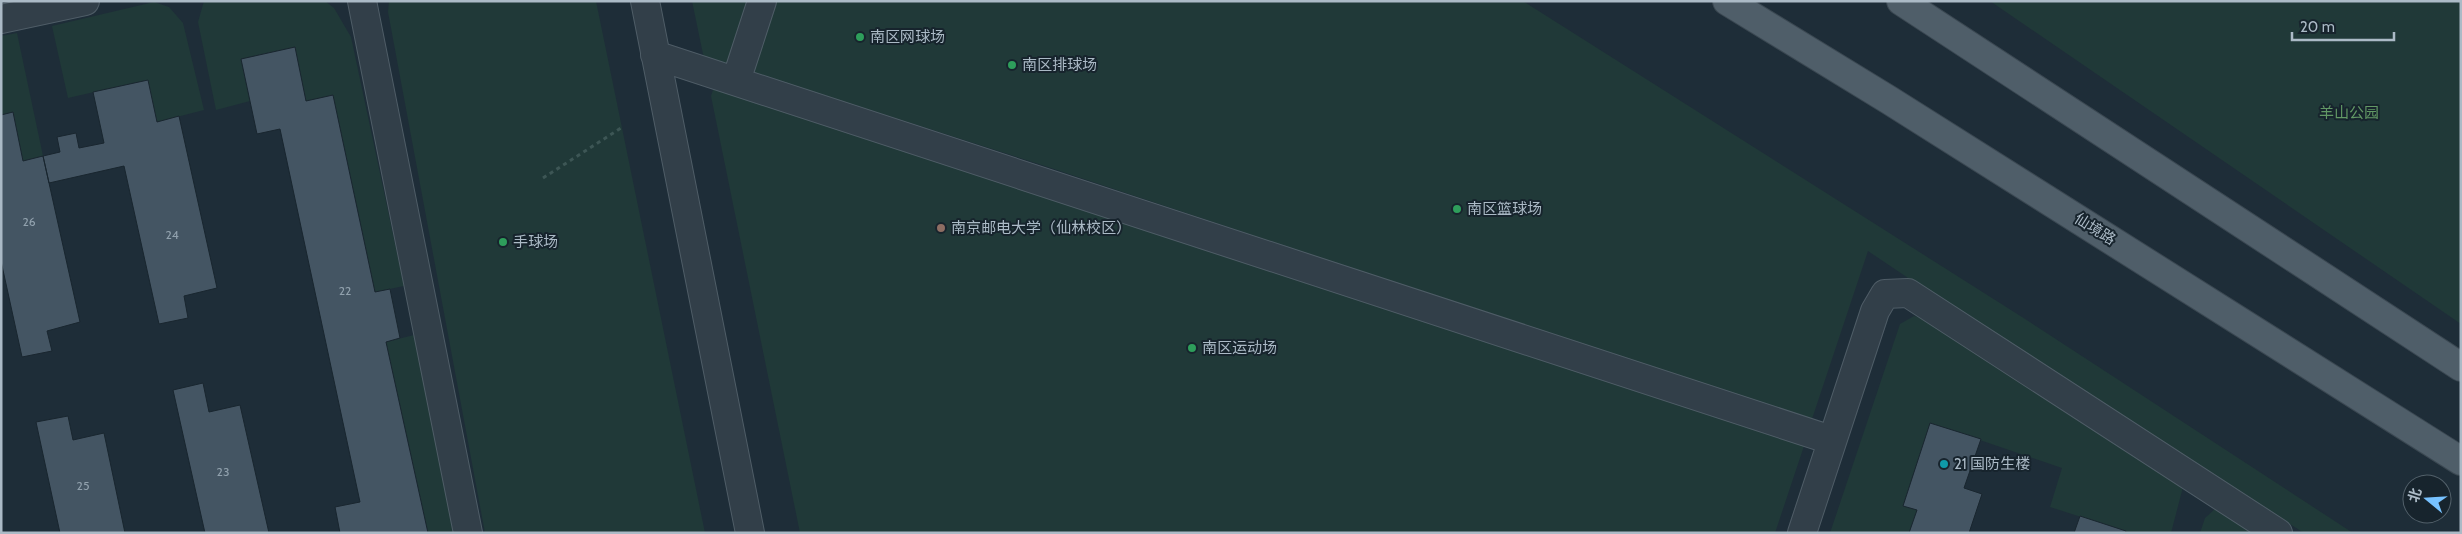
<svg xmlns="http://www.w3.org/2000/svg" width="2462" height="534" viewBox="0 0 2462 534" font-family="Cabin,'Noto Sans SC',sans-serif">
  <rect width="100%" height="100%" fill="#1e2d38"/>
  <path fill="#203938" d="M204,1H325L334,8L351,37L404,286L375,292L333,95L306,101L295,47L241,59L250,101L216,110L198,22Z
    M389,1H596L705,533H485L388,12Z
    M692,1H747L728,63L725,65L706,59L703,54Z
    M774,1H1523L2022,317L2353,533H2304L2018,352L1868,251L1811,422L1045,166L751,72Z
    M1990,1H2461V324Z
    M154,2L169,7L183,23L204,110L157,122L147,80L68,98L52,26Z
    M17,33L43,156L23,161L13,112L1,115V36Z
    M718,89L1806,440L1775,533H800L711,96L713,90Z
    M1914,316L1936,322L2183,487L2171,533H2125V531L2050,507L2062,468L1930,423L1903,505L1917,510L1909,533H1830L1900,324Z
    M414,335L454,533H428L386,342Z
    M2215,509L2230,511L2262,533H2200L2205,518Z"/>
  <path fill="#445563" stroke="#19262f" d="M295,47L306,101L333,95L375,292L390,289L400,338L386,342L428,533H340L335,507L360,502L280,129L257,134L241,59Z
    M148,80L157,122L179,116L217,288L184,296L188,318L159,324L124,166L49,183L43,156L60,152L57,137L76,133L79,148L104,143L93,92Z
    M13,112L23,161L43,156L80,322L47,331L52,351L22,357L1,261V115Z
    M203,383L209,412L240,405L269,533H205L173,390Z
    M68,416L73,440L104,433L125,533H60L36,422Z
    M1930,423L1981,439L1964,488L1982,494L1969,533H1909L1917,510L1903,506Z
    M2080,516L2126,531L2125,533H2074Z"/>
  <g fill="none" stroke-linecap="round" stroke-linejoin="round">
    <defs>
      <path id="minor" d="M362,1L468,533
        M645,1L750,533
        M1,19L85,1
        M655,55L1831,440
        M736,81L762,1
        M1802,533L1875,311L1885,294L1908,293L2278,533"/>
      <path id="major" d="M1727,1L1889,100L2461,461
        M1901,1L2461,367"/>
    </defs>
    <use href="#minor" stroke="#4f5d67" stroke-width="30"/>
    <use href="#major" stroke="#3b4852" stroke-width="30"/>
    <path stroke="#3d5655" stroke-width="3" stroke-dasharray="4 4" stroke-linecap="butt" d="M543,178L621,128"/>
    <use href="#minor" stroke="#323f49" stroke-width="28"/>
    <use href="#major" stroke="#4f5e69" stroke-width="28"/>
  </g>
  <g fill="#2e9e5b" stroke="#17242d" stroke-width="2">
    <circle cx="860" cy="37" r="5"/>
    <circle cx="1012" cy="65" r="5"/>
    <circle cx="1457" cy="209" r="5"/>
    <circle cx="503" cy="242" r="5"/>
    <circle cx="1192" cy="348" r="5"/>
  </g>
  <circle fill="#8d6e63" stroke="#17242d" stroke-width="2" cx="941" cy="228" r="5"/>
  <circle fill="#0f9aa8" stroke="#17242d" stroke-width="2" cx="1944" cy="464" r="5"/>
  <g text-anchor="middle" stroke-width="4" stroke-linejoin="round" paint-order="stroke">
    <g font-size="12" fill="#91a1ad">
      <text x="29" y="226">26</text>
      <text x="172" y="239">24</text>
      <text x="345" y="295">22</text>
      <text x="223" y="476">23</text>
      <text x="83" y="490">25</text>
    </g>
    <g font-size="15" fill="#abbac6" stroke="#17242d" text-anchor="start">
      <text x="870" y="42">南区网球场</text>
      <text x="1022" y="70">南区排球场</text>
      <text x="1467" y="214">南区篮球场</text>
      <text x="951" y="233">南京邮电大学（仙林校区）</text>
      <text x="513" y="247">手球场</text>
      <text x="1202" y="353">南区运动场</text>
      <text x="1954" y="469">21 国防生楼</text>
    </g>
    <g font-size="15" fill="#629865" stroke="#17242d">
      <text x="2349" y="118">羊山公园</text>
    </g>
    <g font-size="15" fill="#abbac6" stroke="#17242d">
      <text transform="translate(2095 229) rotate(32)" y="5">仙境路</text>
    </g>
  </g>
  <rect width="2462" height="534" fill="none" stroke="#abbac6" stroke-width="5"/>
  <g transform="translate(2427 499) rotate(288)"><circle r="24" fill="#17242d" stroke="#52606a"/>
  <path d="M0-4L9 19L0 12L-9 19Z" fill="#77c2ff"/>
  <text y="-8" font-size="14" font-weight="bold" text-anchor="middle" fill="#abbac6">北</text>
  </g>
  <path d="M2292 32v8h102v-8" fill="none" stroke="#abbac6" stroke-width="2.5"/>
  <text x="2300" y="32" font-size="15" fill="#abbac6" stroke="#17242d" stroke-width="4" paint-order="stroke">20 m</text>
</svg>
